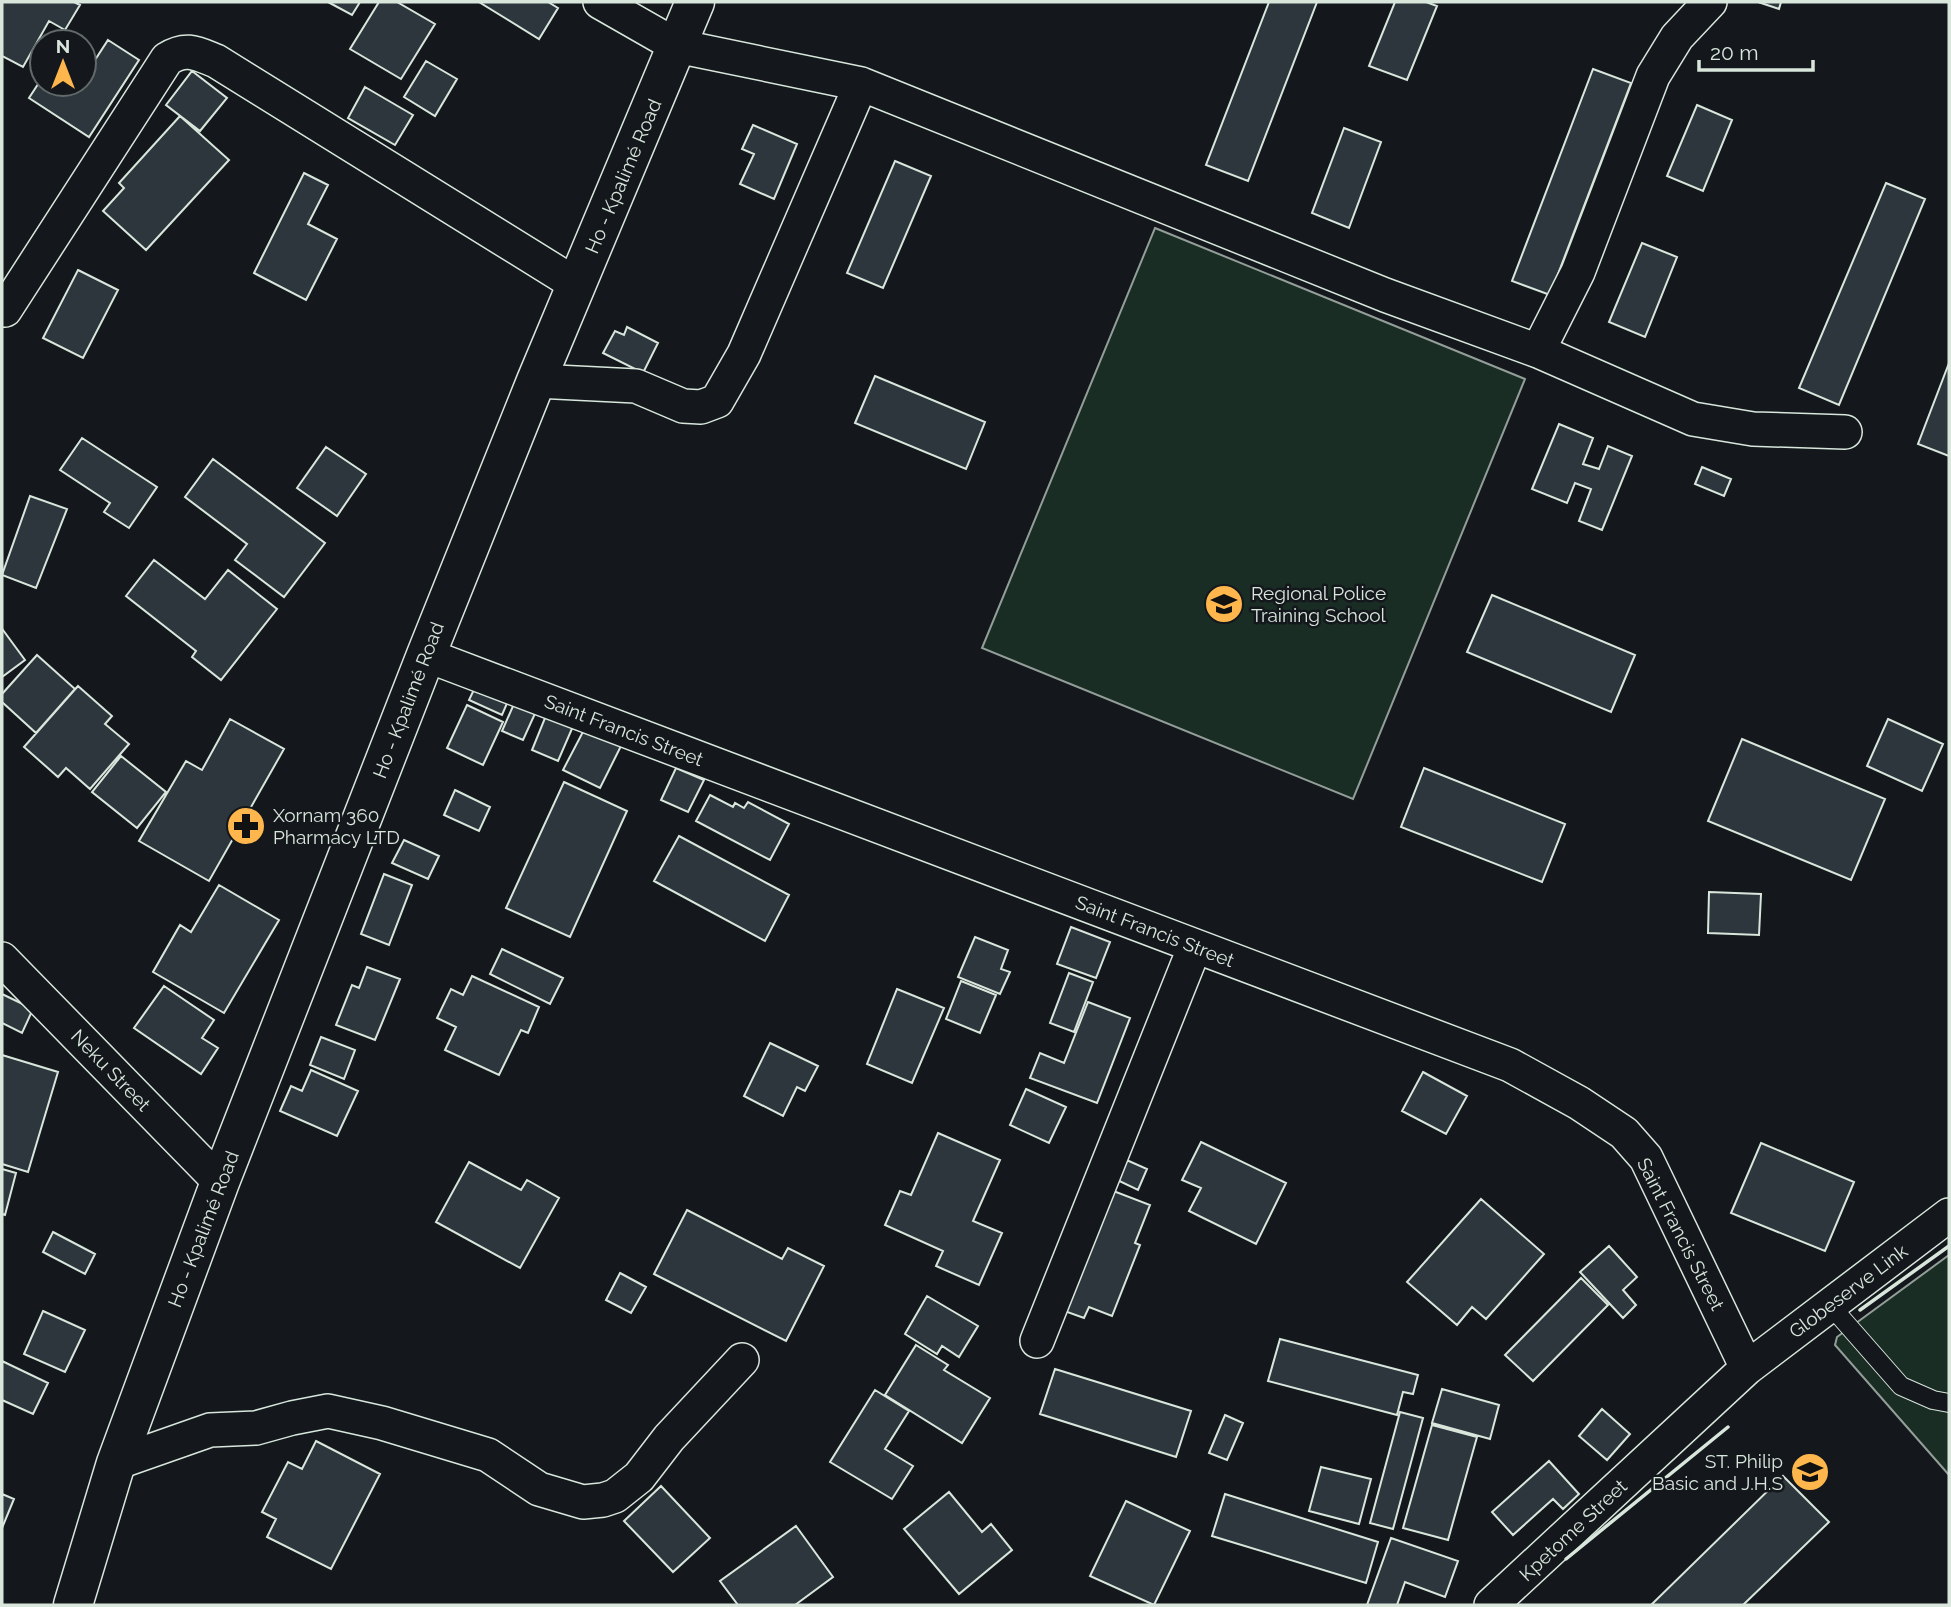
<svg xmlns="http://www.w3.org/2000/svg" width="1951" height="1607" viewBox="0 0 1951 1607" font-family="Raleway,sans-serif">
  <rect width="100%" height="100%" fill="#14181c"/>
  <path fill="#1a2d24" stroke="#939e99" stroke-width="2" d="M1155,228L1525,379L1353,799L982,648Z
    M1949,1255V1475L1835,1345L1837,1337Z"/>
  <path fill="#2c363c" stroke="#d8e6dc" stroke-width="2" d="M2,2H74L80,5L65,30L49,21L23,67L2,56Z
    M328,2H360L352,15Z
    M379,2H397L435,24L401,79L350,49Z
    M479,2H548L558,8L539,39Z
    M1269,2H1317L1248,181L1206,165Z
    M1395,2H1426L1437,6L1407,80L1369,66Z
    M1758,2H1781L1779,9Z
    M108,40L139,60L89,137L29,98L42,78V84H84V77Z
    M426,61L457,79L435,116L404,97Z
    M1593,69L1631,83L1550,295L1512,281Z
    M192,71L227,98L200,131L166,105Z
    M365,87L413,115L395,145L348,118Z
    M1697,105L1732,120L1703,191L1667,176Z
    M180,116L229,160L146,250L103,211L124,188L119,183Z
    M753,125L797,144L774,199L740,184L754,154L742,149Z
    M1344,128L1381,142L1349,228L1312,213Z
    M895,161L931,176L883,288L847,273Z
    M304,173L328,185L308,224L337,239L306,300L254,273Z
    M1886,183L1925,199L1839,405L1799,388Z
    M1642,243L1677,257L1645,337L1609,322Z
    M78,270L118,290L83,358L43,338Z
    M627,327L658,343L643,373L603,353L615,331L624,335Z
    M1949,363V456L1918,444Z
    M875,376L985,422L966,469L855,423Z
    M1559,424L1593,438L1583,464L1599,469L1608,446L1632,456L1602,530L1579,521L1591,489L1575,483L1567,503L1532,489Z
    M82,438L157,487L129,528L104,512L110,503L60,470Z
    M326,447L366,474L337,516L297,488Z
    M213,459L325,543L284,597L235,560L247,544L185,497Z
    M1702,467L1731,479L1724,496L1695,484Z
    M30,496L67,509L36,588L2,575Z
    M154,560L205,599L228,570L277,609L221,680L192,657L196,651L126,596Z
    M1492,595L1635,655L1611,712L1467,652Z
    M3,630L25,660L2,677V631Z
    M37,655L75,689L36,733L2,702V694Z
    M479,679L511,694L502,715L469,700Z
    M78,686L112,716L105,724L129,744L90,789L66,768L58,777L24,747Z
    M517,697L538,707L523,740L502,731Z
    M467,705L503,722L483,765L447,748Z
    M547,713L574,724L558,761L532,750Z
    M230,719L284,749L209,881L139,841L186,761L202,770Z
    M1888,719L1943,744L1922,791L1867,766Z
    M586,726L622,744L600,788L563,770Z
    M1742,739L1885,799L1851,880L1708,821Z
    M121,756L166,792L137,828L92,792Z
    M676,768L704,780L688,812L661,800Z
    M1424,768L1565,824L1542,882L1401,827Z
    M564,782L627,811L570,937L506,908Z
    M455,790L490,807L479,831L444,815Z
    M710,795L733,807L735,803L744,808L748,802L789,824L770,860L696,821Z
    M679,836L789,895L765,941L654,881Z
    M404,840L439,856L428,879L392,863Z
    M384,874L412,885L389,945L361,934Z
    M219,885L279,920L224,1013L153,972L180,925L191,932Z
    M1709,892L1761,894L1759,935L1708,933Z
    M1071,927L1110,942L1096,978L1057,964Z
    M975,937L1008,950L1001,969L1010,972L1000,994L958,977Z
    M502,949L563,978L550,1004L490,974Z
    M367,967L400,979L375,1040L336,1025L352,985L359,988Z
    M1069,973L1093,982L1074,1032L1050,1023Z
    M472,976L539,1007L528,1033L521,1030L499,1075L445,1050L456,1027L437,1018L451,989L463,995Z
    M961,981L996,995L980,1033L946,1019Z
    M164,986L214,1020L202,1038L218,1048L201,1074L134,1028Z
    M897,989L944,1008L912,1083L867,1064Z
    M2,994L33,1009L22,1033L2,1023Z
    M1088,1002L1130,1018L1097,1103L1030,1078L1040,1053L1064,1063Z
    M321,1037L355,1050L344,1079L310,1065Z
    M770,1043L818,1066L805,1091L797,1087L783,1116L744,1096Z
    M2,1055L58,1072L28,1172L2,1164Z
    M311,1070L358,1091L337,1136L280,1111L291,1086L302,1091Z
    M1423,1072L1467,1096L1446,1134L1402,1111Z
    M1026,1089L1066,1107L1049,1143L1010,1125Z
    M938,1133L1000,1160L973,1221L1002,1233L979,1285L936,1266L943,1251L885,1225L900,1191L911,1195Z
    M1201,1142L1286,1183L1256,1244L1189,1211L1201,1188L1182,1180Z
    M1761,1143L1854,1182L1825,1251L1731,1213Z
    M1122,1158L1147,1169L1138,1190L1113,1178Z
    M469,1162L521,1190L527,1180L559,1198L520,1268L436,1222Z
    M2,1169L16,1173L5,1215L2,1214Z
    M1103,1187L1150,1205L1135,1243L1140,1245L1112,1316L1089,1307L1084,1318L1056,1308Z
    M1481,1199L1544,1254L1486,1319L1472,1307L1457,1325L1407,1282Z
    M687,1210L782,1259L788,1248L824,1266L786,1341L654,1274Z
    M53,1232L95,1254L85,1274L43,1252Z
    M1609,1246L1637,1277L1623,1290L1636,1305L1623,1318L1580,1272Z
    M620,1273L646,1287L631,1313L606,1300Z
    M1581,1278L1608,1305L1533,1381L1505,1355Z
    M927,1296L978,1326L959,1357L942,1346L937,1354L905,1334Z
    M43,1311L85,1330L65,1372L24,1354Z
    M1280,1339L1418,1375L1413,1394L1403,1392L1397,1415L1268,1381Z
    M916,1345L948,1365L944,1370L990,1398L962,1443L885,1395Z
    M2,1361L48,1383L33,1414L2,1400Z
    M1055,1369L1191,1411L1176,1457L1040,1414Z
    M1442,1389L1499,1405L1490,1439L1432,1423Z
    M875,1390L909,1411L885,1449L913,1466L892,1499L830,1462Z
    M1602,1409L1630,1434L1607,1460L1579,1436Z
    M1400,1412L1423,1418L1393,1529L1370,1523Z
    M1225,1415L1243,1423L1227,1460L1209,1453Z
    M1432,1425L1477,1437L1448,1540L1403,1528Z
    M316,1441L380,1474L331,1569L267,1537L276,1519L262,1512L288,1462L302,1469Z
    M1549,1461L1579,1494L1563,1509L1553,1499L1513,1535L1492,1512Z
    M1321,1467L1371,1479L1359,1524L1309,1511Z
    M1783,1476L1829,1522L1743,1605H1651Z
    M661,1486L710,1538L673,1572L624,1521Z
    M949,1492L982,1532L991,1524L1012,1550L959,1594L904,1529Z
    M2,1494L14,1499L2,1528Z
    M1225,1494L1378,1542L1366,1583L1212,1536Z
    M1126,1501L1190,1531L1154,1605L1090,1576Z
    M796,1526L833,1577L795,1605H738L720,1581Z
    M1391,1538L1458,1561L1445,1597L1405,1582L1397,1605H1367Z"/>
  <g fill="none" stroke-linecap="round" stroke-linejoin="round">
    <defs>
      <path id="service" d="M1830,1305L1901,1386L1933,1400L1949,1403"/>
      <path id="minor" d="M600,2L677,46L861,84L1385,295L1538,351L1693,419L1753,429L1845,432
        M5,310L167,59C186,47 196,53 216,61L577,285
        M1538,351L1578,272L1653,76L1677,37L1710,2
        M536,381L636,386L683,406L701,407L717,401L744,354L861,84
        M426,655L1510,1065L1579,1103L1624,1133L1646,1158L1747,1368
        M2,959L220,1182
        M1037,1341L1195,946
        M116,1463L210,1430L256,1428L292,1418L328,1411L382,1423L488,1455L539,1489L583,1502L603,1500L615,1496L639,1477L669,1438L742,1360
        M1491,1605L1747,1368L1949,1215"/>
      <path id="secondary" d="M73,1605L116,1463L220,1182L426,655L536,381L695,2"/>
    </defs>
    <use href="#service" stroke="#d8e6dc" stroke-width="20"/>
    <use href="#minor" stroke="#d8e6dc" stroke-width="36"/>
    <use href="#secondary" stroke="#d8e6dc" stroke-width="41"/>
    <use href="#service" stroke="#14181c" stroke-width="18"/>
    <use href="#minor" stroke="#14181c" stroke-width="33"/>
    <use href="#secondary" stroke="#14181c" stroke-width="38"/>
    <path stroke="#d8e6dc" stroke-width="3.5" d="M1860,1310L1949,1246
      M1566,1559L1728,1427"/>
  </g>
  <defs>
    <symbol id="school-disc" viewBox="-11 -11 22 22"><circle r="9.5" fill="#ffb74d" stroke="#14181c"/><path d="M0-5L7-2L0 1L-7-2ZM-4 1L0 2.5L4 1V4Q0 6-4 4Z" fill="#111"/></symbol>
    <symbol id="pharmacy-disc" viewBox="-11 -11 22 22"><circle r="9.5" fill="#ffb74d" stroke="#14181c"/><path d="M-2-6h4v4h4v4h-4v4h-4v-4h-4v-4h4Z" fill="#111"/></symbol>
  </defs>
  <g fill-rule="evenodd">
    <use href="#school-disc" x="1202" y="582" width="44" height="44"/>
    <use href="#pharmacy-disc" x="224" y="804" width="44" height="44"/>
    <use href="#school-disc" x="1788" y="1450" width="44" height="44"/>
  </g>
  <g text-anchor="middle" stroke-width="5" stroke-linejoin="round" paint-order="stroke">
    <g font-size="19" fill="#d8e6dc" stroke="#14181c">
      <text transform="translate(623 176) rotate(-67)" y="7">Ho - Kpalimé Road</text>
      <text transform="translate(408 700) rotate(-69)" y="7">Ho - Kpalimé Road</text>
      <text transform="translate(624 730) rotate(21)" y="7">Saint Francis Street</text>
      <text transform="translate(1155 931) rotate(21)" y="7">Saint Francis Street</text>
      <text transform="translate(111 1070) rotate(46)" y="7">Neku Street</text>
      <text transform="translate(203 1229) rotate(-69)" y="7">Ho - Kpalimé Road</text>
      <text transform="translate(1681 1234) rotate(63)" y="7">Saint Francis Street</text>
      <text transform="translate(1848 1291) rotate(-37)" y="7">Globeserve Link</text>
      <text transform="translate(1573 1530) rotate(-43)" y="7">Kpetome Street</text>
    </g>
    <g font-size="19" fill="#d8e6dc" stroke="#14181c" text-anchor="start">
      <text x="1251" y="600">Regional Police<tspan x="1251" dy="22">Training School</tspan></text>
      <text x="273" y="822">Xornam 360<tspan x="273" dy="22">Pharmacy LTD</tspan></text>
      <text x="1783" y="1468" text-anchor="end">ST. Philip<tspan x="1783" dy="22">Basic and J.H.S</tspan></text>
    </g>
  </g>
  <rect width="1951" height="1607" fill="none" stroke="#d8e6dc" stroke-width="7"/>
  <g transform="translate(63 63)"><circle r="33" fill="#14181c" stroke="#626a69" stroke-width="2"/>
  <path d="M0-5L12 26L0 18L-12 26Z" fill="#ffb74d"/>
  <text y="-10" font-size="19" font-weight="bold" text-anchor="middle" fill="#d8e6dc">N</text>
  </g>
  <path d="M1699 60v10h114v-10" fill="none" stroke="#d8e6dc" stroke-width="3.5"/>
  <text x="1710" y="60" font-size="21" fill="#d8e6dc" stroke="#14181c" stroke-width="5" paint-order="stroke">20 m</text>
</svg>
